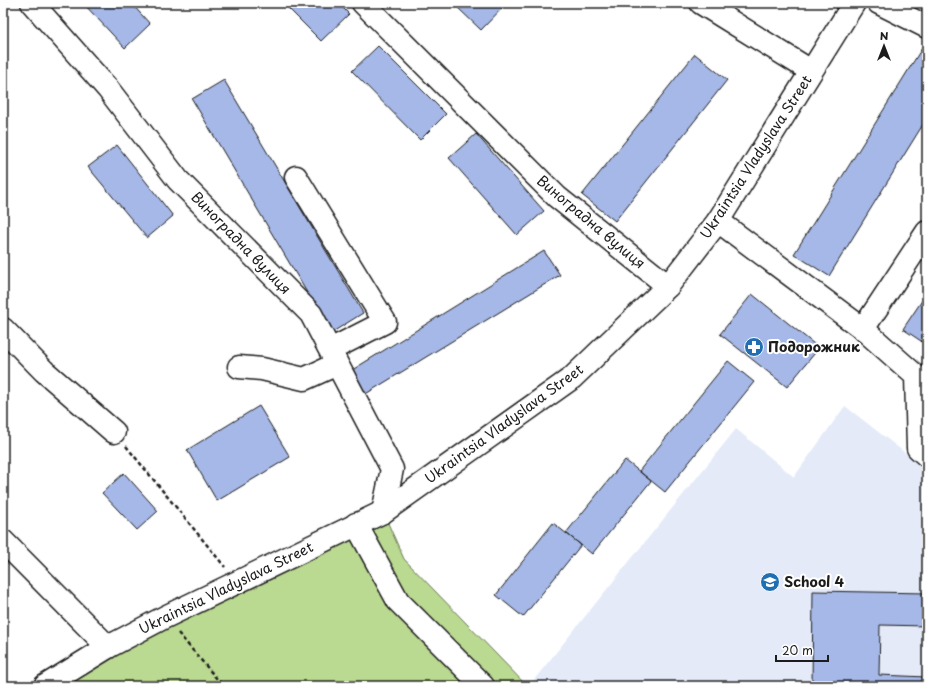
<svg xmlns="http://www.w3.org/2000/svg" width="930" height="689" viewBox="0 0 930 689" font-family="'Playpen Sans',sans-serif">
  <rect width="100%" height="100%" fill="#fff"/>
  <filter id="ink" filterUnits="userSpaceOnUse"><feTurbulence type="fractalNoise" baseFrequency=".025" numOctaves="2"/><feDisplacementMap in="SourceGraphic" scale="8" xChannelSelector="R" yChannelSelector="G"/><feConvolveMatrix kernelMatrix="1 2 1 2 8 2 1 2 1" color-interpolation-filters="sRGB"/></filter>
  <g filter="url(#ink)">
    <path fill="#e4eaf8" d="M845,406L927,470V686H529L736,429L794,477Z"/>
    <path fill="#bad991" stroke="#6b7a56" d="M383,512L404,559L527,686H65L108,647Z"/>
    <path fill="#a5b8e7" stroke="#1c1c1c" d="M83,3H131L150,24L125,48Z
      M283,3H338L349,14L321,41Z
      M458,3H507L481,30L456,6Z
      M927,40V118L829,276L794,254Z
      M378,46L446,114L420,140L352,71Z
      M695,54L727,80L615,221L582,195Z
      M224,80L363,313L331,333L192,99Z
      M476,134L544,211L517,235L449,158Z
      M117,145L173,216L147,238L88,167Z
      M544,251L560,275L364,395L349,372Z
      M927,293V345L903,329Z
      M752,294L819,348L787,387L720,334Z
      M728,361L754,382L665,492L639,471Z
      M259,406L290,457L217,501L187,450Z
      M625,460L651,481L592,554L566,533Z
      M124,473L158,511L137,530L102,493Z
      M553,523L581,545L523,617L496,595Z
      M813,591L927,593V626L880,625L879,675L927,677V686H812Z"/>
    <g fill="none" stroke-linecap="round" stroke-linejoin="round">
      <defs>
        <path id="minor" d="M32,3L108,89L178,180L311,314L392,469L383,512
          M363,3L557,197L668,286
          M701,3L811,71
          M879,3L927,27
          M296,177L385,322L330,350
          M718,221L863,329L916,376L918,448L927,456
          M3,329L44,371L114,432
          M863,329L927,232
          M239,367L262,369L304,379L337,364
          M356,524L398,601L483,686
          M3,541L108,647"/>
        <path id="major" d="M45,686L108,647L165,617L383,512L572,378L668,286L718,221L854,3"/>
      </defs>
      <use href="#minor" stroke="#1c1c1c" stroke-width="25"/>
      <use href="#major" stroke="#1c1c1c" stroke-width="25"/>
      <path stroke="#1c1c1c" stroke-width="2.5" stroke-dasharray="4 3" stroke-linecap="butt" d="M126,446L225,567
        M178,633L223,686"/>
      <use href="#minor" stroke="#fff" stroke-width="22"/>
      <use href="#major" stroke="#fff" stroke-width="22"/>
    </g>
  </g>
  <defs>
    <symbol id="pharmacy-disc" viewBox="-11 -11 22 22"><circle r="9.5" fill="#1f6fb2" stroke="#fff"/><path d="M-2-6h4v4h4v4h-4v4h-4v-4h-4v-4h4Z" fill="#fff"/></symbol>
    <symbol id="school-disc" viewBox="-11 -11 22 22"><circle r="9.5" fill="#1f6fb2" stroke="#fff"/><path d="M0-5L7-2L0 1L-7-2ZM-4 1L0 2.5L4 1V4Q0 6-4 4Z" fill="#fff"/></symbol>
  </defs>
  <g fill-rule="evenodd">
    <use href="#pharmacy-disc" x="743" y="336" width="22" height="22"/>
    <use href="#school-disc" x="759" y="571" width="22" height="22"/>
  </g>
  <g text-anchor="middle" stroke-width="4" stroke-linejoin="round" paint-order="stroke">
    <g font-size="14" fill="#1c1c1c" stroke="#fff">
      <text transform="translate(756 157) rotate(-57)" y="5">Ukraintsia Vladyslava Street</text>
      <text transform="translate(591 222) rotate(40)" y="5">Виноградна вулиця</text>
      <text transform="translate(241 243) rotate(46)" y="5">Виноградна вулиця</text>
      <text transform="translate(504 424) rotate(-36)" y="5">Ukraintsia Vladyslava Street</text>
      <text transform="translate(226 588) rotate(-26)" y="5">Ukraintsia Vladyslava Street</text>
    </g>
    <g font-size="14" font-weight="bold" fill="#1c1c1c" stroke="#fff" text-anchor="start">
      <text x="768" y="352">Подорожник</text>
      <text x="784" y="587">School 4</text>
    </g>
  </g>
  <rect width="930" height="689" fill="none" stroke="#fff" stroke-width="16"/>
  <rect x="8" y="8" width="914" height="673" fill="none" stroke="#1c1c1c" stroke-width="1.5" filter="url(#ink)"/>
  <g transform="translate(884 46)" stroke="#ffffff" stroke-width="3" paint-order="stroke">
  <path d="M0-3L7 15L0 10L-7 15Z" fill="#1c1c1c"/>
  <text y="-6" font-size="11" font-weight="bold" text-anchor="middle" fill="#1c1c1c">N</text>
  </g>
  <path d="M776 655v6h52v-6" fill="none" stroke="#1c1c1c" stroke-width="2"/>
  <text x="782" y="655" font-size="12" fill="#1c1c1c" stroke="#ffffff" stroke-width="3" paint-order="stroke">20 m</text>
</svg>
